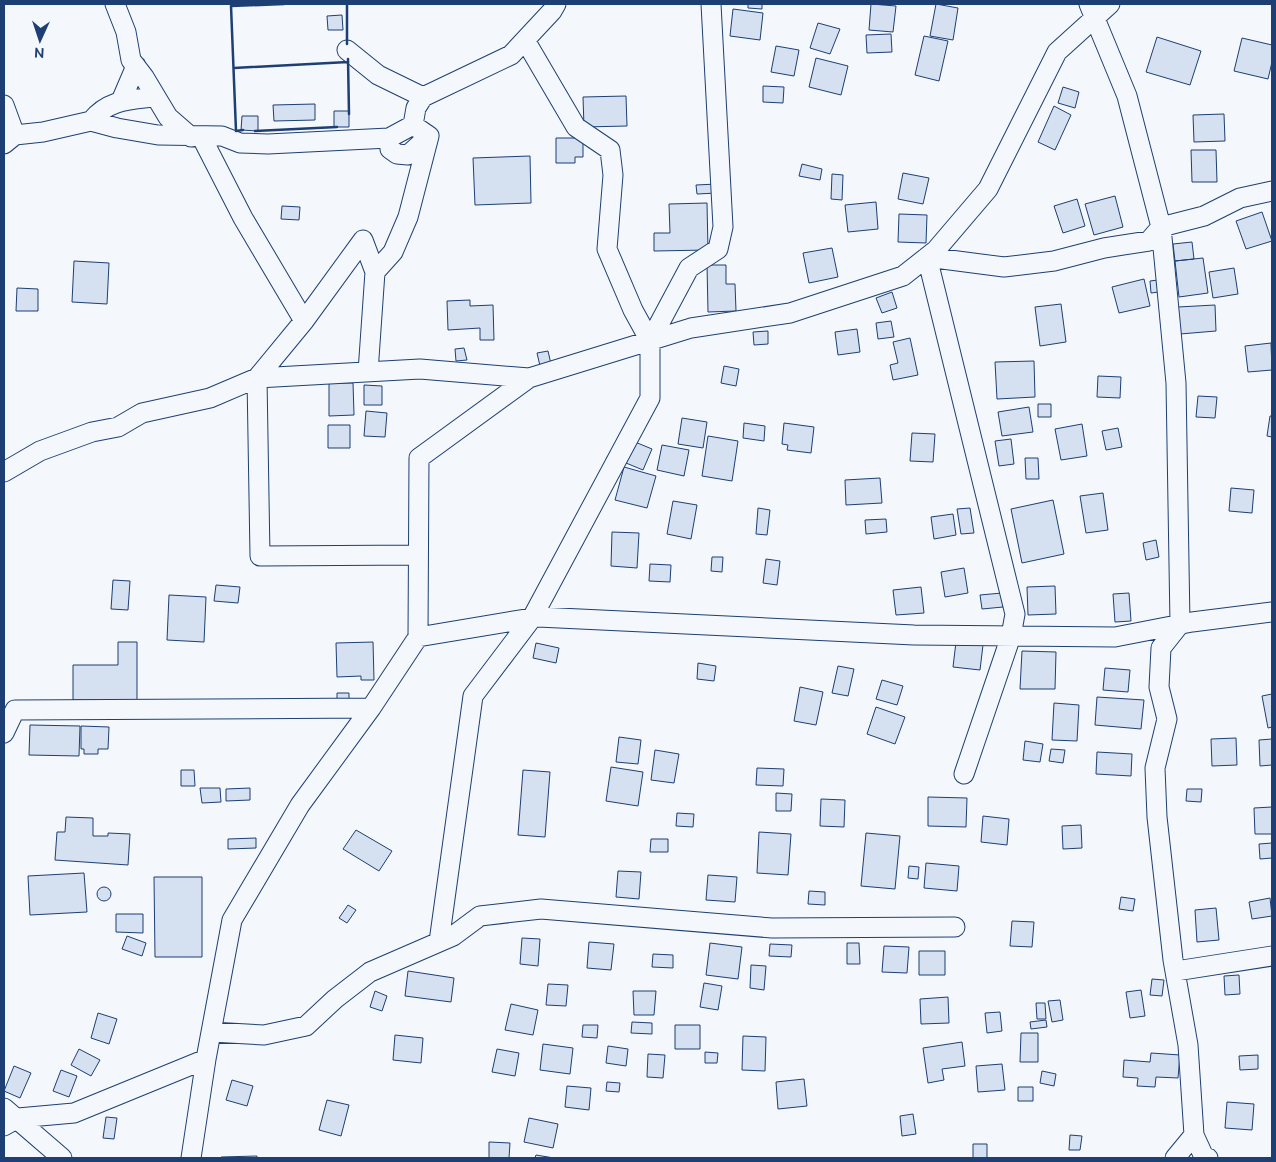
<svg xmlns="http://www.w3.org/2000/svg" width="1276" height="1162" viewBox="0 0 1276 1162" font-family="Ubuntu,sans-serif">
  <rect width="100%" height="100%" fill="#f4f7fb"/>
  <path fill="#d5e0f0" stroke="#1d3f73" d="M748,4H762V9L748,8Z
    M871,4L896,6L893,32L869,30Z
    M936,4L958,8L953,40L930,36Z
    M733,9L763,13L760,40L730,36Z
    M342,15L343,30H328L327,16Z
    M818,23L840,29L830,54L810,48Z
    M891,34L892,52L867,53L866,35Z
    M924,36L948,41L939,81L915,75Z
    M1157,37L1201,51L1190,85L1146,72Z
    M1242,38L1272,45V62L1268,79L1234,71Z
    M776,46L799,50L794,76L771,72Z
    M816,58L848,66L841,95L809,87Z
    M763,86L784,87L783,103L763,102Z
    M1063,87L1079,92L1075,108L1058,103Z
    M626,96L627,126L584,127L583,97Z
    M315,104V120L274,121L273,105Z
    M1054,106L1071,115L1055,150L1038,142Z
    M334,111H349V127H334Z
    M1224,114L1225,141L1194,142L1193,115Z
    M242,116H258V131L241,130Z
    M556,138H583V157H575V163H556Z
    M1191,150H1216L1217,182H1192Z
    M530,156L531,203L475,205L473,158Z
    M802,164L822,169L820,180L799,176Z
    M903,173L929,178L923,204L898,199Z
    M832,174L843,175L842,200L831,199Z
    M717,184V193L697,194L696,185Z
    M1115,196L1123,227L1094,235L1085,204Z
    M1077,199L1085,226L1063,233L1054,206Z
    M876,202L878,229L848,232L845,205Z
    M707,203L708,250L654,251V233H670L669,204Z
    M282,206L300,207L299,220L281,219Z
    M1262,212L1272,241L1246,249L1236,221Z
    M899,214L927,215L926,243L898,242Z
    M1192,242L1194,259L1175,261L1173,244Z
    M832,248L838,277L809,283L803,253Z
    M1203,258L1208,293L1179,297L1175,261Z
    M74,261L109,263L107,304L72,302Z
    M707,265H726V284H735L736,311L708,312Z
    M1234,268L1238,294L1213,298L1209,272Z
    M1144,279L1150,306L1119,313L1112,287Z
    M1158,280L1159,292L1151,293L1150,281Z
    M17,288L38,289V311H16Z
    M892,292L897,308L882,313L876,298Z
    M470,300V306L493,305L494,340H480V328L448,330L447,301Z
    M1061,304L1066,342L1040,346L1035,307Z
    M1215,305L1216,331L1180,334L1178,307Z
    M891,321L894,337L878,339L876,323Z
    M857,329L860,352L838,355L835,332Z
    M768,331V344L754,345L753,332Z
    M910,338L918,375L893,380L890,365L898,363L893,342Z
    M1271,343L1272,370L1248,372L1245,346Z
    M464,348L467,360L456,361L455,349Z
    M548,351L551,364L540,366L537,353Z
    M1034,361L1035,397L997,399L995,362Z
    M724,366L739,369L736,386L721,383Z
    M1098,376L1121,377L1120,398L1097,397Z
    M329,383H353L354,415L329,416Z
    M364,385L382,386V405H364Z
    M1198,396L1217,397L1215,418L1196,417Z
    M1038,404H1051V417H1038Z
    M1029,407L1033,432L1002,436L998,412Z
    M366,411L387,413L385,437L364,436Z
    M1270,416H1272V437L1267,436Z
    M682,418L707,422L703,448L678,444Z
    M744,423L765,426L764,441L743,438Z
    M784,423L814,427L811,453L787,450L788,445L782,444Z
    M1082,424L1087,456L1061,460L1055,429Z
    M328,425H350V448H328Z
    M1118,428L1122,447L1106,450L1102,431Z
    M912,433L935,434L933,462L910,461Z
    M708,436L738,441L732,481L702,476Z
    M1011,439L1014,464L999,466L995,441Z
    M635,442L652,449L643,470L626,463Z
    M662,445L689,450L684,476L657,470Z
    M1025,458H1038L1039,479H1026Z
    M624,467L656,476L647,508L615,500Z
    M880,478L882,503L846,505L845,480Z
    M1231,488L1254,490L1252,513L1229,511Z
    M1103,493L1108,530L1086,533L1080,496Z
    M1053,500L1064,554L1022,563L1011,509Z
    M673,501L697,505L691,539L667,534Z
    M758,508L770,510L767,535L756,534Z
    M970,508L974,533L961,534L957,509Z
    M953,514L956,535L934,539L931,517Z
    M886,519L887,532L866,534L865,520Z
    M612,532L639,533L637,568L611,566Z
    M1156,540L1159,557L1146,560L1143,543Z
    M712,557H723L722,572L711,571Z
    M766,559L780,561L777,585L763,583Z
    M650,564L671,565L670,582L649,581Z
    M964,568L968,593L945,597L941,572Z
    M113,580L130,581L128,610L111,609Z
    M216,585L240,587L238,603L214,601Z
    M1055,586L1056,614L1028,615L1027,587Z
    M921,587L924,613L896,615L893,590Z
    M1002,593L1003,607L982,609L980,595Z
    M1129,593L1131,621L1115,622L1113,594Z
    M169,595L206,597L204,642L167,640Z
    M118,642H137V701L73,700V665H118Z
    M373,642L374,680H361V676L337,677L336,643Z
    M956,642L983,645L980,670L953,667Z
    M536,643L559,648L556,663L533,658Z
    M1022,651L1056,652L1055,689H1020Z
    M698,663L716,666L714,681L697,679Z
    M838,666L854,669L848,696L832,693Z
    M1105,668L1130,670L1128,692L1103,690Z
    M882,680L903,686L897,705L876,699Z
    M800,687L823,692L816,725L794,721Z
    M337,693H349V701H337Z
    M1272,694V727L1268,728L1262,696Z
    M1097,697L1144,700L1141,729L1095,725Z
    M1054,703L1079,705L1077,741L1052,740Z
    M876,707L905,717L895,744L867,734Z
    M30,725L80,726L79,756L29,755Z
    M81,726L109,727L108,749H98V754H84V749H81Z
    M619,737L641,740L638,764L616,762Z
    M1236,738L1237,765L1212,766L1211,739Z
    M1272,739V765L1260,766L1259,740Z
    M1025,741L1043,744L1040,762L1023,760Z
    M1051,749L1065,750L1063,763L1049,761Z
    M655,750L679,754L674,783L651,780Z
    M1097,752L1132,754L1131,776L1096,774Z
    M611,767L643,772L638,806L606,801Z
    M757,768L784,769L783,786L756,785Z
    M181,770H194L195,786H181Z
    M523,770L550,772L545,837L518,835Z
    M200,788H220L221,802L202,803Z
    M250,788V800L226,801V789Z
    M1187,789H1202L1201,802L1186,801Z
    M776,793L792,794L791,811H776Z
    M928,797L967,798L966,827L928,826Z
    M821,799L845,800L844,827L820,826Z
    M1272,807V834H1255L1254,808Z
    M677,813L694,814L693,827L676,826Z
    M983,816L1009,819L1007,845L981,842Z
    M66,817L93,818V836H108V833L130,834L128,865L55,860L57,832H65Z
    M1081,825L1082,848L1063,849L1062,826Z
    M356,830L392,851L379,871L343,849Z
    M759,832L791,834L788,875L757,873Z
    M866,833L900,836L895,889L861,886Z
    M256,838V848L228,849V839Z
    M651,839H668V852H650Z
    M1272,843V858L1260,859L1259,844Z
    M926,863L959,866L957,891L924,888Z
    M909,866L919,867L918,879L908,878Z
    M618,871L641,872L639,899L616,897Z
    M84,873L87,912L30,915L28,876Z
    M708,875L737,877L735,902L706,900Z
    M154,877H202V957H155Z
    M97 894a7 7 0 1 1 14 0a7 7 0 1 1-14 0Z
    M809,891L825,892V905L808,904Z
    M1121,897L1135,899L1133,911L1119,909Z
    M1270,898L1272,916L1252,919L1249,902Z
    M348,905L356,910L347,923L339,918Z
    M1216,908L1219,940L1197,942L1195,910Z
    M116,914H143V933L116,932Z
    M1012,921L1034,922L1032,947L1010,946Z
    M127,936L146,943L142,956L122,949Z
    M522,938L540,939L538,966L520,964Z
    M589,942L614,944L611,970L587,968Z
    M710,943L742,947L738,979L706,975Z
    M847,943H859L860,964H847Z
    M770,944L792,945L791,957L769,956Z
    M884,946L909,947L907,973L882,972Z
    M919,951H945V975H919Z
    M653,954L673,955V968L652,967Z
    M751,965L766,966L764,990L750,988Z
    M408,971L454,978L451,1002L405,996Z
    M1239,975L1240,994L1225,995L1224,976Z
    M1152,979L1164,980L1162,996L1150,995Z
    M704,983L722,986L718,1010L700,1007Z
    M548,984L568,985L566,1006L546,1005Z
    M1141,990L1145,1016L1130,1018L1126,992Z
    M375,991L387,996L382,1011L370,1007Z
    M633,991H656L654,1015H634Z
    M948,997L949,1023L921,1024L920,999Z
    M1060,1000L1063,1020L1052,1022L1048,1001Z
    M1036,1003H1045L1046,1019H1037Z
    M511,1004L538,1010L533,1035L505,1030Z
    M1000,1012L1002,1031L987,1033L985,1013Z
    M98,1013L117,1019L109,1044L91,1038Z
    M1046,1020L1047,1027L1031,1029L1030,1022Z
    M632,1022L652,1023V1034L631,1033Z
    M583,1025H598L597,1038L582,1037Z
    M675,1025H700V1049H675Z
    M1021,1033H1038V1062H1020Z
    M395,1035L423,1038L421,1063L393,1060Z
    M743,1036L766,1037L765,1071L742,1070Z
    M962,1042L965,1066L942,1069L944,1080L928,1083L923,1048Z
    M543,1044L573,1048L570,1074L540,1070Z
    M608,1046L628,1049L626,1066L606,1063Z
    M79,1049L100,1060L91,1076L71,1065Z
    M497,1049L519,1053L515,1076L492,1072Z
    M705,1052L718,1053L717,1063H705Z
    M1151,1053L1180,1055L1178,1078L1156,1077L1155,1087L1137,1086L1138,1078L1123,1077L1124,1060L1150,1062Z
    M648,1054L665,1055L663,1078L647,1077Z
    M1258,1055V1069L1240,1070L1239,1056Z
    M1002,1064L1005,1090L978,1092L976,1066Z
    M14,1066L31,1073L20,1098L4,1091Z
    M61,1070L77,1076L69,1097L53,1091Z
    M1042,1071L1056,1074L1054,1086L1040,1083Z
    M804,1079L807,1106L778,1109L776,1082Z
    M232,1080L253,1086L247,1106L226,1100Z
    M607,1082L620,1083L619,1092L606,1091Z
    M567,1086L591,1088L589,1110L565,1107Z
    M1018,1087H1033V1101H1018Z
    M327,1100L349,1105L341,1136L319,1130Z
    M1227,1102L1254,1104L1252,1130L1225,1128Z
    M913,1114L916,1134L902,1136L900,1116Z
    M106,1117L117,1118L114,1139L103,1138Z
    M529,1118L558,1124L553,1148L524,1142Z
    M1070,1135L1082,1136L1080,1150H1069Z
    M489,1142L510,1143L509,1158H489Z
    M973,1144H987V1158H973Z
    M536,1155L554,1158H535Z
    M257,1156V1158H221V1157Z"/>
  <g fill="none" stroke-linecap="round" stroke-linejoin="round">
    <defs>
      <path id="minor" d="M115,4L126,32L131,60L144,77L168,117L191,137
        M347,50L378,75L423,97
        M121,101L136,66
        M4,105L15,135
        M91,121C108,100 128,100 154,97
        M413,125L416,108L423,97L511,55L552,11L556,4
        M201,136L243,218L304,321
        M4,144L15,135L43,132L91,121L117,128L158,135L222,136L240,143L268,144L389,138
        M375,272L393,252L408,217L429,136L413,125L389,138L390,149L397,154L408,155L429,136
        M650,341L689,268L718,249L723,227L711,4
        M368,372L375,272L363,240L304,321L257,378L260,556L418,555
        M4,472L40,451L92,432L118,427L142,413L210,398L257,378L420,369L529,378
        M418,637L538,617L914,635L1115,637L1192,622L1272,612
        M4,733L15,710L371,708
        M964,774L1011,636L1015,614L927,257L1004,267L1054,261L1104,248L1149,241L1161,227L1127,96L1089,4
        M439,942L473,696L532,618L650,398V341L633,310L607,249L613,175L610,150L576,127L525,40
        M1176,971L1272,956
        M211,1032L264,1035L306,1026L335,999L370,972L453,936L480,916L541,909L772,928L955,927
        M4,1108L62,1158
        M4,1126L18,1118L74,1113L206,1059L232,920L300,805L371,708L418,637L419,458L529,378L691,328L790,313L903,276L936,250L988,189L1057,52L1110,4
        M191,1158L206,1059
        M1175,1158L1194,1135
        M1208,1158L1204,1157L1194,1135L1188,1045L1173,960L1157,817L1155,768L1167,719L1159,687L1161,648L1180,624L1176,383L1161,227L1204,216L1240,198L1272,191"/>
    </defs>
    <use href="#minor" stroke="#1d3f73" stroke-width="21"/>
    <use href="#minor" stroke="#f4f7fb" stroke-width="19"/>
    <path stroke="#1d3f73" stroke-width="2.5" d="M347,4V44
      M348,59L349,114
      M234,68L348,62
      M243,130L236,131L231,6L284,4
      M255,131L337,127"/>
  </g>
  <rect width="1276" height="1162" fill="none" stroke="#1d3f73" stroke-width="10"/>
  <g transform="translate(40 40) rotate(183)" stroke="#f4f7fb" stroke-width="4" paint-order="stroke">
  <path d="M0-4L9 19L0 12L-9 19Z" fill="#1d3f73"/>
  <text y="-8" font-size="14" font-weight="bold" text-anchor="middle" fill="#1d3f73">N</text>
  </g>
</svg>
